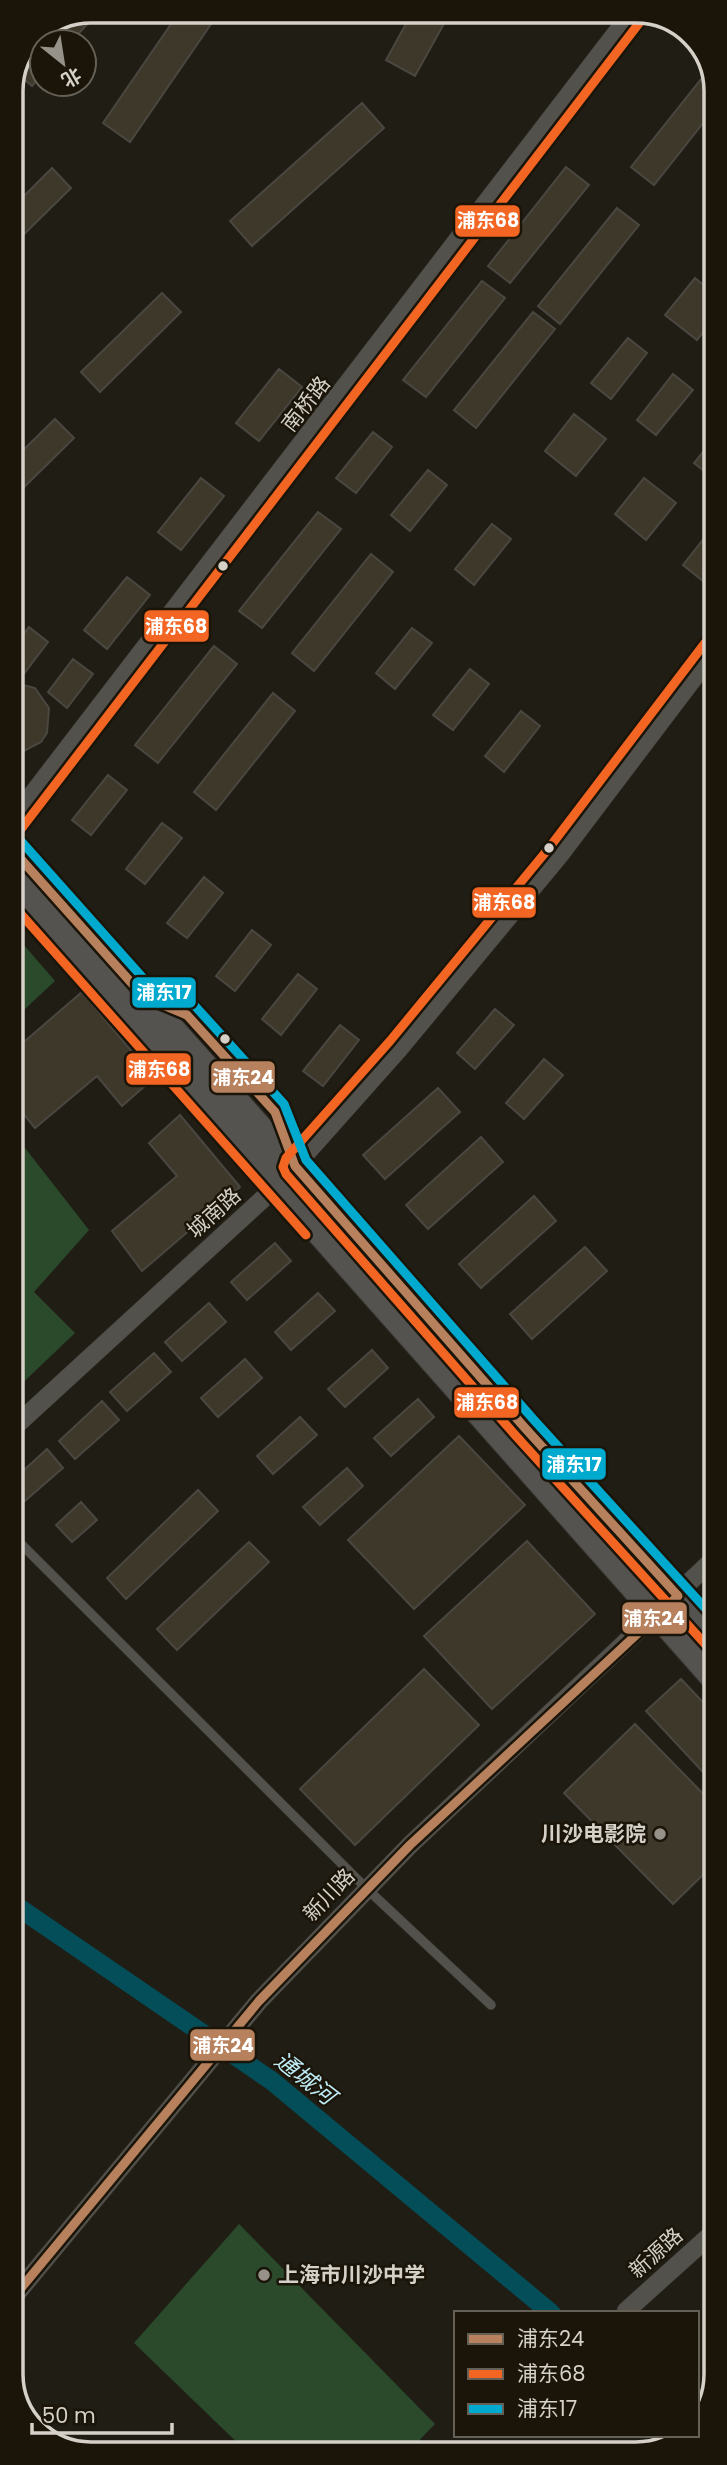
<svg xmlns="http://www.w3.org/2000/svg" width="727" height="2465" viewBox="0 0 727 2465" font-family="Poppins,'Noto Sans SC',sans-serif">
  <rect width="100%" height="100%" fill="#201d15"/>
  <path fill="#2a4a2b" d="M11,930L55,981L11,1022Z
    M11,1130L89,1230L34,1292L75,1333L11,1394Z
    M239,2224L435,2424L407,2453L249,2454L134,2343Z"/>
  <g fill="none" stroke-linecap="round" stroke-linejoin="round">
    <path stroke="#034e59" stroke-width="19" d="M12,1903L272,2081L551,2313"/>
  </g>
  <path fill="#3d382a" stroke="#4a4741" stroke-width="2" d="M91,10L99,11L71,42H42V74L32,86L17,73L34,34Z
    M180,11H220L130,142L103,123Z
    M413,11H451L415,76L386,60Z
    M710,68L715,75V108L654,185L631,167Z
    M362,103L384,128L252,246L230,221Z
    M566,167L589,185L510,283L488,266Z
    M52,168L71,188L11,247V209Z
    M617,208L639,225L560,324L538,306Z
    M695,278L715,294V317L697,340L665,315Z
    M482,281L505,298L426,397L403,380Z
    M162,293L181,312L100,392L81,372Z
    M533,312L555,329L476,428L454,410Z
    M628,338L647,353L611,399L591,383Z
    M279,369L302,387L259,441L236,423Z
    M673,374L693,390L656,435L637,420Z
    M574,414L606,439L576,476L545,451Z
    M55,419L74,438L11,500V462Z
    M373,432L392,447L356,493L336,478Z
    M715,437V476L713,478L694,463Z
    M428,470L447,485L410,531L391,515Z
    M201,478L224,496L181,550L158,532Z
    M644,478L676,503L646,540L615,514Z
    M318,512L341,529L262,628L239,611Z
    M492,524L511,539L474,585L455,569Z
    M712,528L715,530L714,590L683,565Z
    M371,554L393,572L314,671L292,653Z
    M127,577L150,595L107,649L84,630Z
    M29,627L48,642L23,675L11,666V649Z
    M412,628L432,643L395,689L376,673Z
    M214,646L237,664L158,763L135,745Z
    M73,659L93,674L67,708L48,692Z
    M470,669L489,684L453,730L433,715Z
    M12,682L35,688L49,708L47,733L41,742L22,752L11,753Z
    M273,693L295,711L216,810L194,792Z
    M521,711L540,726L504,772L485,756Z
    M108,775L127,790L91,835L72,820Z
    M162,823L182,838L145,884L126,869Z
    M204,877L223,893L187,938L167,923Z
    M252,930L271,945L235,991L216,976Z
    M298,974L317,989L281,1035L262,1019Z
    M82,992L154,1078L122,1106L97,1076L35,1128L11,1099V1053Z
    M495,1009L514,1025L475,1069L457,1053Z
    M340,1025L359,1040L323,1086L303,1071Z
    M544,1059L563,1075L524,1119L506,1103Z
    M438,1088L460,1112L385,1179L363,1155Z
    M180,1115L240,1187L142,1271L112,1231L177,1176L149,1143Z
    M481,1137L503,1162L428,1229L406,1205Z
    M534,1196L556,1221L481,1288L459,1264Z
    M275,1243L291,1261L247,1300L231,1282Z
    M585,1247L607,1271L532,1339L510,1314Z
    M318,1293L335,1311L291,1350L275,1332Z
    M209,1303L226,1322L182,1361L165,1342Z
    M372,1350L388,1368L345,1407L328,1389Z
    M154,1353L171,1372L127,1411L110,1392Z
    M245,1359L262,1378L218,1417L201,1398Z
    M418,1399L434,1417L391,1456L374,1438Z
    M102,1401L119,1420L75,1459L59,1441Z
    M300,1417L317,1435L273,1474L257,1456Z
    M459,1436L525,1505L414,1609L348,1540Z
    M47,1449L63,1468L19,1506L12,1498V1481Z
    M347,1468L363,1486L320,1525L303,1507Z
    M198,1490L218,1511L126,1599L107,1578Z
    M81,1502L97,1520L72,1542L56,1525Z
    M527,1541L595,1614L492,1709L424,1636Z
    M249,1542L269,1562L177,1650L157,1629Z
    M424,1669L479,1725L355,1845L300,1789Z
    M681,1679L716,1716V1786L646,1711Z
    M635,1724L716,1807V1862L673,1904L564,1793Z"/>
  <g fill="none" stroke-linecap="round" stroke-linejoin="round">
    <defs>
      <path id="lane" d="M159,1003L187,1015L275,1112L288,1148
        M12,1535L367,1889L491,2005"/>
      <path id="street" d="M11,822L633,11
        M12,1429L278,1185L399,1049L559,856L715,650
        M12,2299L259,2001L410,1845L716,1557
        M626,2311L716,2230"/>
      <path id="secondary" d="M11,848L525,1428L716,1638
        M11,884L716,1680"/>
    </defs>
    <use href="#lane" stroke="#3a3732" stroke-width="10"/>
    <use href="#street" stroke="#3a3732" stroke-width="19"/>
    <use href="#secondary" stroke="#3a3732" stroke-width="28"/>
    <use href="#lane" stroke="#53514b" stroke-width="9"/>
    <use href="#street" stroke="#53514b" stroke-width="18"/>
    <use href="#secondary" stroke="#545350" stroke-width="26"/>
    <defs>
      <path id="bus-1" d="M11,848L144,997L187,1015L275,1112L295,1166L525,1428L678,1596L410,1845L259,2001L12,2299"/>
      <path id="bus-2" d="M705,643L549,848L390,1041L286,1158L283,1167L286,1174L516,1436L707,1646
        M21,829L643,18
        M11,903L306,1235"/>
      <path id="bus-3" d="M20,840L151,987L195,1006L284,1104L306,1160L534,1420L716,1620"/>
    </defs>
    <use href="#bus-1" stroke="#1a1508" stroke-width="14"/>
    <use href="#bus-2" stroke="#1a1508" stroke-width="14"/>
    <use href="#bus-3" stroke="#1a1508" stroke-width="14"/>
    <use href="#bus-1" stroke="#b6815c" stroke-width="9"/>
    <use href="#bus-2" stroke="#f26522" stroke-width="9"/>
    <use href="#bus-3" stroke="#00a9ce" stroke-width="9"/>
  </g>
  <g fill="#d5d1c8" stroke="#1a1508" stroke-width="2.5">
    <circle cx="223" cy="566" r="6"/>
    <circle cx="549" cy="848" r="6"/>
    <circle cx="225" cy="1039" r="6"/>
  </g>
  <g fill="#969289" stroke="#1a1508" stroke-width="2.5">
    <circle cx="660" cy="1834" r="7"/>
    <circle cx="264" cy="2275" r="7"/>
  </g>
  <g text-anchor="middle" stroke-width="5" stroke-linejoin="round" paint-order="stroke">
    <g font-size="21" fill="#d5d1c8" stroke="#1a1508">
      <text transform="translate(306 404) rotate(-52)" y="7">南桥路</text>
      <text transform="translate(214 1213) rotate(-42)" y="7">城南路</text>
      <text transform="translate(329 1895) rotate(-46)" y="7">新川路</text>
      <text transform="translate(656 2253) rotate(-42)" y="7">新源路</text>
    </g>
    <g font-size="21" font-weight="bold" fill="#d5d1c8" stroke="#1a1508" text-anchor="end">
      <text x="646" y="1841">川沙电影院</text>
      <text x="278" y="2282" text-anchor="start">上海市川沙中学</text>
    </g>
    <g font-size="23" font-style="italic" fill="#bfebf6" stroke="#1a1508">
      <text transform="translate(305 2078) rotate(38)" y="8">通城河</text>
    </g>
  </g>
  <path d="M0 0H727V2465H0ZM91 23H636A68 68 0 0 1 704 91V2374A68 68 0 0 1 636 2442H91A68 68 0 0 1 23 2374V91A68 68 0 0 1 91 23Z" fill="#1a1508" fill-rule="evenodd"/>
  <path fill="none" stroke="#d5d1c8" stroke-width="3.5" d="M91 23H636A68 68 0 0 1 704 91V2374A68 68 0 0 1 636 2442H91A68 68 0 0 1 23 2374V91A68 68 0 0 1 91 23Z"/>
  <g stroke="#1a1508" stroke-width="2.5">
    <rect x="454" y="204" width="67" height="34" rx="7" fill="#f26522"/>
    <rect x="143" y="609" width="67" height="34" rx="7" fill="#f26522"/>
    <rect x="471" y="886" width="66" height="33" rx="7" fill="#f26522"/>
    <rect x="131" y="976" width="66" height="33" rx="7" fill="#00a9ce"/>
    <rect x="125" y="1052" width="67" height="34" rx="7" fill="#f26522"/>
    <rect x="210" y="1060" width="66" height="34" rx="7" fill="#b6815c"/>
    <rect x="453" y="1386" width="67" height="33" rx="7" fill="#f26522"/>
    <rect x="541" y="1447" width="66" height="34" rx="7" fill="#00a9ce"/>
    <rect x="621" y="1601" width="67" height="34" rx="7" fill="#b6815c"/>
    <rect x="189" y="2028" width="67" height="34" rx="7" fill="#b6815c"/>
  </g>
  <g font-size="19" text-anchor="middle" font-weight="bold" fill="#fff">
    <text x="488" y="227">浦东68</text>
    <text x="176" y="633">浦东68</text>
    <text x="504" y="909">浦东68</text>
    <text x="164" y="999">浦东17</text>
    <text x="159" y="1076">浦东68</text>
    <text x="243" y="1084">浦东24</text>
    <text x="487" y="1409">浦东68</text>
    <text x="574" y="1471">浦东17</text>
    <text x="654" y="1625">浦东24</text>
    <text x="223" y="2052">浦东24</text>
  </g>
  <rect x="454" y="2311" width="245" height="126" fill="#1a1508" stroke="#656055" stroke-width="2"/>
  <rect x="468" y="2334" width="35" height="10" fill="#b6815c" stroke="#656055" stroke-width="2"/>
  <text x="517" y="2346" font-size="21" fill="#d5d1c8">浦东24</text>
  <rect x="468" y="2369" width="35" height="10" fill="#f26522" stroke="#656055" stroke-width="2"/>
  <text x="517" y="2381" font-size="21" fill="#d5d1c8">浦东68</text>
  <rect x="468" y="2404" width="35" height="10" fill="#00a9ce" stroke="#656055" stroke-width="2"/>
  <text x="517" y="2416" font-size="21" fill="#d5d1c8">浦东17</text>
  <g transform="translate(63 63) rotate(150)"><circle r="33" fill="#1a1508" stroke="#656055" stroke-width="2"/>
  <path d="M0-5L12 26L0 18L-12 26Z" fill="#969289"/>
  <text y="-10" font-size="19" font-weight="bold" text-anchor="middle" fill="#d5d1c8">北</text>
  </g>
  <path d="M32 2423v10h140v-10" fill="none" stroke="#d5d1c8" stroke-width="3.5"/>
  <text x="42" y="2423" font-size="21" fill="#d5d1c8" stroke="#1a1508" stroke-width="5" paint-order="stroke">50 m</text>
</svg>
